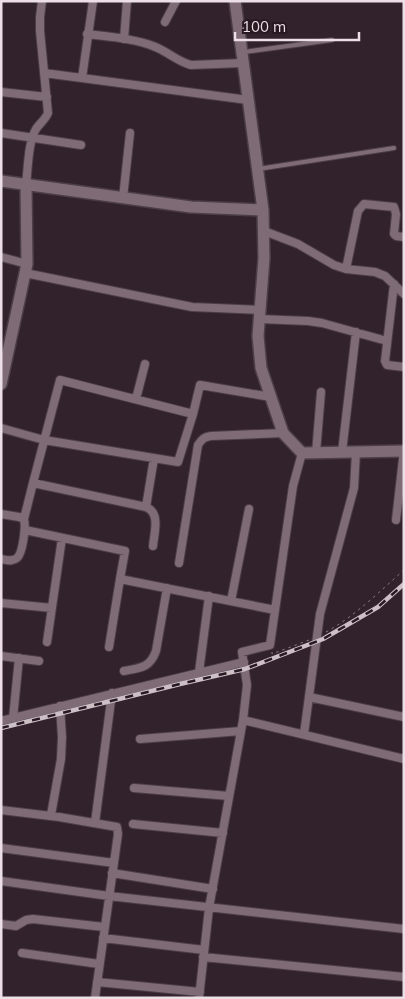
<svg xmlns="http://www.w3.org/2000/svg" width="405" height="999" viewBox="0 0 405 999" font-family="Mulish,sans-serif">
  <rect width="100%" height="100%" fill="#32222b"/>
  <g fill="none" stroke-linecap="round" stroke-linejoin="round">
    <defs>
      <path id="lane" d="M244,52L332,40
        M258,169L394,148"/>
      <path id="street" d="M165,22L176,1
        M87,34C109,37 132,38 153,46C167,51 178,62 191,65L243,63
        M124,39L127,1
        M44,73L248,100
        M82,78L93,1
        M1,92L47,97
        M1,133L81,145
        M26,185C28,169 28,142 36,129C40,123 45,120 48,113L40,31V17L42,1
        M123,198L130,133
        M264,231L298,244L334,265L346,269L375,272L385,276L404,294
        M1,257L27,264
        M346,269L358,211L364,204L394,207L396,214L394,234L396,236L404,237
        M25,273L192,307L260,310
        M394,284L385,361L387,365L404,367
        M259,319L308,321L322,323L387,341
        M136,399L145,364
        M1,428L44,440L178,462L193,414
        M342,452L356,332
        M316,453L321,392
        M154,458L146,507L33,483L60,380L193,414L200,385L271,397
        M146,507C161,513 154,533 153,546
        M1,514L19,517L24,519C26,526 23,553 17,558C12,562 7,560 1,559
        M24,519L33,483
        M396,520L404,450
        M25,530L125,551L120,579L275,610
        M179,563L198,445C202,439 204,437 211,436L283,433
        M231,601L249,509
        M1,603L52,608
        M47,642L62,538
        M109,647L120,579
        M1,656L39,661
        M124,671C140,668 150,668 156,651L167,588
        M199,672L209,596
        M309,697L404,717
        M13,718L19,658
        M243,720L404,759
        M1,721L244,662
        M304,734L320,614L354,488L356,452
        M140,739L241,731
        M134,788L229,796
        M1,810L59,817L117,827L118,834L95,998
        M51,815L61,759L62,737L60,706
        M95,823L112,693
        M133,824L223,833
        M1,848L114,863
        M112,873L213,889
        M1,881L109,896L404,929
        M1,924L16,926L26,920L33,919L104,927
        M103,938L204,950
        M22,953L99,964
        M203,957L404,977
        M97,982L200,992
        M199,998L209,908L243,720L247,685L242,652L270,645L293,486L302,453"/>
      <path id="secondary" d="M235,1L263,210L264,258L258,336L261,368L283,433L302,453L404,451
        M1,181L191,207L263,210
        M1,384L27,264L26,185"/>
    </defs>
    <use href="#lane" stroke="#4c3e46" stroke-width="6"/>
    <use href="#street" stroke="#4c3e46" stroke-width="10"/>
    <use href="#secondary" stroke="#4c3e46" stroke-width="14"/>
    <path stroke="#8a7c84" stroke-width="1" stroke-dasharray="2.5 4" stroke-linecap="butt" d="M326,632C355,616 379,592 404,570
      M272,652V654L309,640"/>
    <use href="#lane" stroke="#7e6b75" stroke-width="4"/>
    <use href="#street" stroke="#7e6b75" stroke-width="8"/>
    <use href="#secondary" stroke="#7e6b75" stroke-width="11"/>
    <defs>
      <path id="rail" d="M1,728L180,684L245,669L323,639L378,607L404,584"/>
    </defs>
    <use href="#rail" stroke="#ccc0c6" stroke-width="4.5"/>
    <use href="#rail" stroke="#281921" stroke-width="2.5" stroke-dasharray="8" stroke-linecap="butt"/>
  </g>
  <rect width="405" height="999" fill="none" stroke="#ece0e6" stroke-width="5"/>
  <path d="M235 32v8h124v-8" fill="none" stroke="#ece0e6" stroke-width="2.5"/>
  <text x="242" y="32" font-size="15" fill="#ece0e6" stroke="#281921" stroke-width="4" paint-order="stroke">100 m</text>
</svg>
